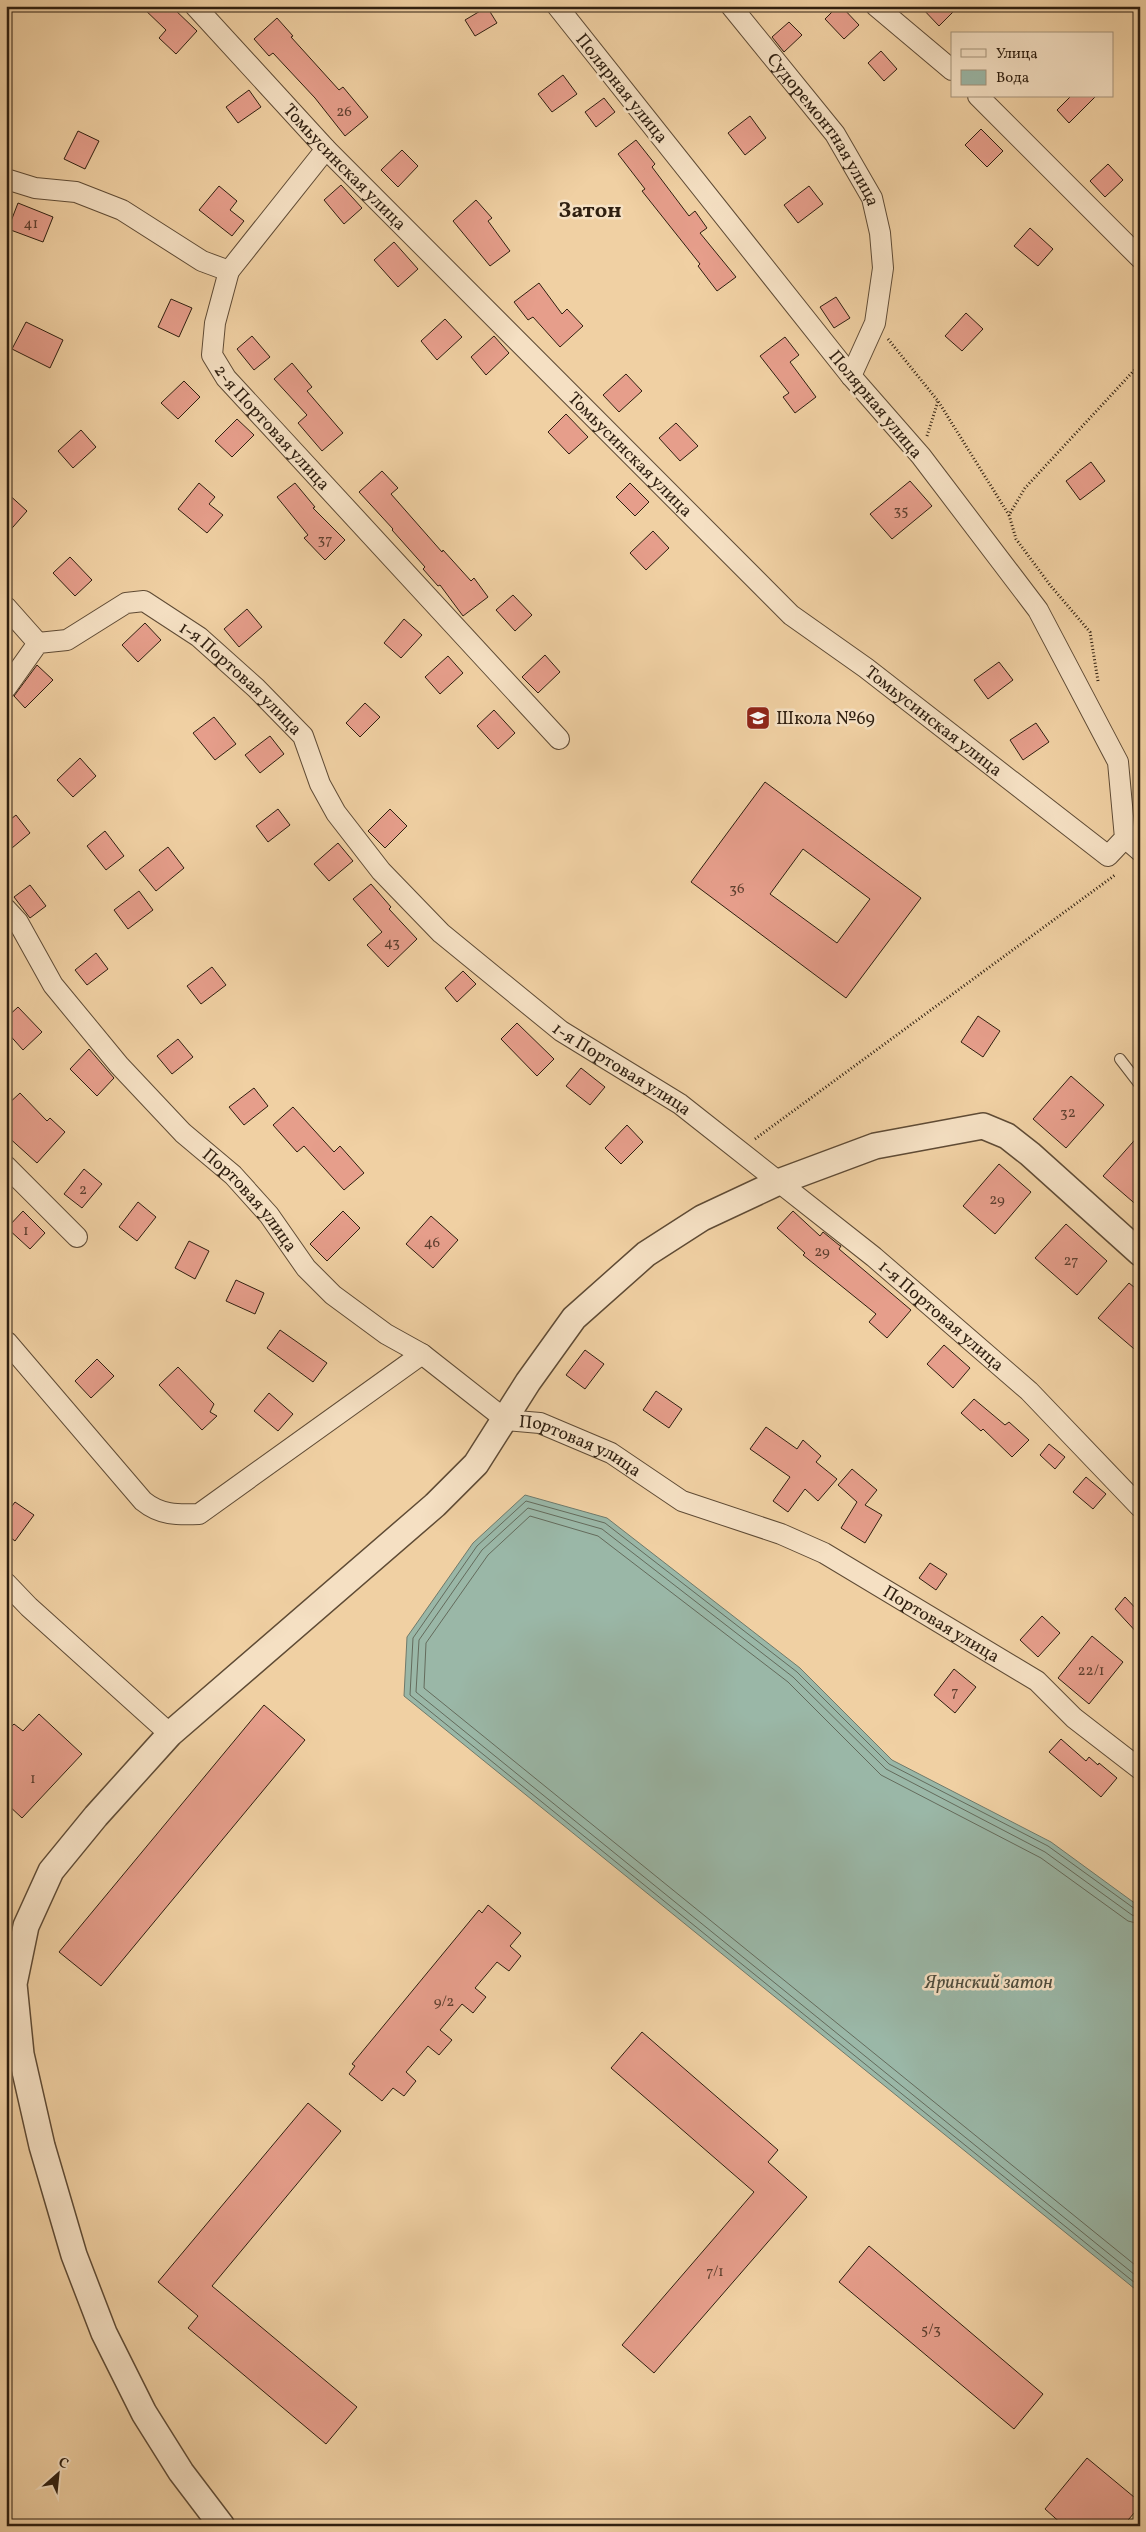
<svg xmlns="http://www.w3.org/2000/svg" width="1146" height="2532" viewBox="0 0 1146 2532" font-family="Vollkorn,serif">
  <rect width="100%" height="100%" fill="#f0d0a3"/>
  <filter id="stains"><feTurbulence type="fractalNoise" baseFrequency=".004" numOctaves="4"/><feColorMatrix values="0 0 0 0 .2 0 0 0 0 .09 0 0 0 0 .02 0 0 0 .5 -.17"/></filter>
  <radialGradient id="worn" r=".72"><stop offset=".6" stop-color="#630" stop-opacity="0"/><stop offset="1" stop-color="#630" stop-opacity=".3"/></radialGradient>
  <path fill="#9ab7a7" stroke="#6f7a6b" d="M525,1495L607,1518L800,1668L892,1760L1051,1842L1140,1907V2293L404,1696L407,1637L473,1543Z"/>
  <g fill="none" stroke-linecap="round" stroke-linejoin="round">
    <path stroke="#646b5c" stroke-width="1" d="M1140,1910L1135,1909L1048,1846L889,1764L797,1672L605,1523L526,1501L477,1546L413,1638L410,1695L1140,2287
      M1140,1917L1132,1915L1045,1852L886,1769L793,1677L602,1529L528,1508L482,1550L419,1640L416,1692L1140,2279
      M1140,1924L1128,1921L1041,1858L881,1775L788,1682L598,1536L530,1516L488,1555L426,1643L424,1688L1140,2269"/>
  </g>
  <path fill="#e69e8b" stroke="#2f1f10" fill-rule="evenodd" d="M141,6H171L197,31L176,54L159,38L166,30Z
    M838,6H841L859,25L844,39L825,19Z
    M920,6H959L939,26Z
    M487,7L497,23L475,36L465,20Z
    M277,18L293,36L291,37L339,90L343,87L368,117L345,136L315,98L273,53L269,56L254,39Z
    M789,22L802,35L784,52L772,37Z
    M881,51L897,69L884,81L868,63Z
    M563,75L577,94L552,112L538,94Z
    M249,90L261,107L238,123L226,107Z
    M1071,96H1096L1069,123L1057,110Z
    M604,98L615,112L596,127L585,112Z
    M750,116L766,138L745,155L728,133Z
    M981,129L1003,151L987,167L965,145Z
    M78,131L99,141L85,169L64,159Z
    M636,140L655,164L652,167L689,216L695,211L707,228L700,233L736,277L717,291L698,266L700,264L642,191L645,189L618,154Z
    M402,150L418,166L398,187L381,170Z
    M1108,164L1123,180L1105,197L1090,181Z
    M341,185L362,208L344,224L324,200Z
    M219,186L237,201L230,210L244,221L232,236L199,210Z
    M809,186L823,204L798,223L784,205Z
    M476,200L492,218L488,221L510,251L490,266L453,221Z
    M18,203L53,217L43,242L8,229Z
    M1030,228L1053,249L1038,266L1014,246Z
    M394,242L418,269L398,287L374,260Z
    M539,283L562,314L567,309L583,326L560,347L533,317L528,320L514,302Z
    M836,297L850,318L834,328L820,307Z
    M171,299L192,308L179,337L158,327Z
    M966,313L983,329L962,351L945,336Z
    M445,319L462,337L437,360L421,341Z
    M26,322L63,340L50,368L12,349Z
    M252,336L270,357L254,370L237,349Z
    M494,336L509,353L486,375L471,357Z
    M785,337L799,355L790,362L816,397L795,413L783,397L789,393L760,356Z
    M292,363L312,387L307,391L343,433L322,451L298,423L307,415L274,379Z
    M626,374L642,391L619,412L603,395Z
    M184,381L200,397L178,419L161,403Z
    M566,414L588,437L569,454L548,432Z
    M237,419L254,435L232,457L215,441Z
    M676,423L698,446L680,461L659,438Z
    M81,430L96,447L73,468L58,451Z
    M1091,462L1105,481L1080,500L1066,481Z
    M382,471L398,488L391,494L442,552L443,550L471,581L474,578L488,597L463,616L440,585L438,586L423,569L425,567L392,530L393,529L359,492Z
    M910,481L932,506L892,539L870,514Z
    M199,483L215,497L209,504L223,515L207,533L178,509Z
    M295,483L315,507L313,508L345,540L325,560L304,538L308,535L277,497Z
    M630,483L649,502L635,516L616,497Z
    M6,492L27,511L6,535Z
    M653,531L669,548L646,570L630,553Z
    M70,557L92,580L75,596L53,573Z
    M513,595L532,615L515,631L496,610Z
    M247,609L262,627L239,647L224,629Z
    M404,619L422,635L401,658L384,643Z
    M145,623L161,640L138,662L122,645Z
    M545,655L560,672L538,693L522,677Z
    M448,656L463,673L440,694L425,677Z
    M999,662L1013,680L988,699L974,680Z
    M37,665L53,680L25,708L14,696Z
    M365,703L380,717L360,737L346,723Z
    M494,710L515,733L498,749L477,726Z
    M214,717L236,744L215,760L193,733Z
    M1036,723L1049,742L1023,760L1010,740Z
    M270,736L284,754L260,773L245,755Z
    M80,758L96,776L73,797L57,780Z
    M765,782L921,898L846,998L691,882ZM803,849L870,899L837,943L770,894Z
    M278,809L290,825L268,842L256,826Z
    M390,809L407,826L385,848L368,831Z
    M16,815L30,833L6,853V823Z
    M105,831L124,856L106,870L87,846Z
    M338,843L353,861L329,881L314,864Z
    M168,847L184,868L156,891L139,870Z
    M371,884L391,907L389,909L417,939L388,967L367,945L382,932L353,899Z
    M30,885L46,906L30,918L14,897Z
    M139,891L153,910L128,929L114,910Z
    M96,953L108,969L87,985L75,970Z
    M212,967L226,985L201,1004L187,986Z
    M463,971L476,984L457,1002L445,988Z
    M18,1007L42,1032L23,1050L6,1031V1018Z
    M978,1016L1000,1031L983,1057L961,1042Z
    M517,1023L554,1059L537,1076L501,1039Z
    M178,1039L193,1057L172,1074L157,1056Z
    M89,1049L114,1078L97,1096L70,1069Z
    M581,1068L605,1087L590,1105L566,1086Z
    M1071,1076L1104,1105L1066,1148L1033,1119Z
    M254,1088L268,1106L244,1125L229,1107Z
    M20,1093L47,1121L50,1118L65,1132L37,1163L6,1135V1106Z
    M293,1107L334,1152L340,1146L364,1173L344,1190L304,1146L297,1152L273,1125Z
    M627,1125L643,1142L621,1164L605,1148Z
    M1140,1134V1208L1103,1176Z
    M999,1164L1031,1192L995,1234L963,1206Z
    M84,1169L102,1184L82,1208L64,1194Z
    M138,1202L156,1217L137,1241L119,1227Z
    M23,1211L45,1233L30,1249L7,1228Z
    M343,1211L360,1228L327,1261L310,1244Z
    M793,1211L820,1236L823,1232L839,1245L841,1246L839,1249L911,1310L887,1338L869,1322L876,1314L803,1255L805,1253L777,1228Z
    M431,1216L458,1240L433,1268L406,1244Z
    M1066,1224L1107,1261L1077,1295L1035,1258Z
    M189,1241L209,1251L195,1279L175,1268Z
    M236,1280L264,1293L255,1314L226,1301Z
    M1129,1283L1140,1292V1354L1098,1318Z
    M280,1330L327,1363L313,1382L267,1348Z
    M944,1345L970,1368L953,1388L927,1364Z
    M585,1350L604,1364L585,1389L566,1375Z
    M97,1359L114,1376L91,1398L75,1381Z
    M178,1367L214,1404L210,1412L217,1416L202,1430L159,1385Z
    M656,1391L682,1409L669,1428L643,1410Z
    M269,1393L293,1414L278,1431L254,1411Z
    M974,1399L1005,1425L1009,1422L1029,1440L1012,1457L983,1429L981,1431L961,1413Z
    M766,1427L797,1449L803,1440L821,1456L816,1462L837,1479L818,1501L805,1489L788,1512L773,1501L790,1477L750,1449Z
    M1049,1444L1065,1457L1055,1469L1040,1455Z
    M852,1469L877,1490L865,1505L882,1515L865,1543L841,1528L857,1502L838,1485Z
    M1086,1477L1106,1494L1093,1509L1073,1492Z
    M15,1502L34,1515L15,1541L6,1534V1514Z
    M930,1563L947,1574L936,1590L919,1578Z
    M1125,1597L1140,1613V1636L1115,1609Z
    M1042,1616L1060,1633L1038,1657L1020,1640Z
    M1092,1636L1123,1662L1089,1704L1058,1678Z
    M954,1669L976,1687L955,1713L934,1695Z
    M264,1705L305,1740L101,1986L59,1952Z
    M39,1714L82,1754L22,1818L6,1803V1732L14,1724L23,1731Z
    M1061,1739L1086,1761L1089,1757L1098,1765L1099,1763L1117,1778L1101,1797L1049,1752Z
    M488,1905L521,1933L510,1946L521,1956L509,1971L497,1962L475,1988L486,1997L473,2013L462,2004L440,2030L452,2040L439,2055L428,2046L406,2072L416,2081L404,2096L393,2088L382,2101L349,2074L355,2066L352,2064L479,1910L482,1913Z
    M642,2032L778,2150L768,2162L807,2197L654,2373L622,2345L754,2192L611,2068Z
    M308,2103L341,2131L212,2286L357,2407L326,2444L188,2328L198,2316L158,2282Z
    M869,2246L1043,2394L1014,2429L839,2282Z
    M1087,2458L1140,2502V2506L1123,2526H1064L1045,2509Z"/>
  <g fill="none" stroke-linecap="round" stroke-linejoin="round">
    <defs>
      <path id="service" d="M1120,1059L1140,1085"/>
      <g id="minor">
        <path id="s1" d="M195,6L326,149L791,615L866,668L1108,856L1125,838L1118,762L1038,610L921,456L851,376L557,6"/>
        <path id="s2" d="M731,6L835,134L872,198L880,233L883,268L875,323L851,376"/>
        <path d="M876,6L952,70"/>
        <path d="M978,96L1140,258"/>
        <path id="s3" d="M6,179L35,188L76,192L122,210L202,261L229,271L215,323L212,355L226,378L559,739"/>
        <path d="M229,271L326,149"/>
        <path d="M6,607L38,643"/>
        <path id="s4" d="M6,688L38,643L67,640L126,603L144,601L199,637L256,688L303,736L320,784L336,813L381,871L441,933L561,1031L680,1104L874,1257L1029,1391L1140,1507"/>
        <path d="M1125,838L1140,851"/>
        <path id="s5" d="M6,909L18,922L53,985L119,1065L183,1133L233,1175L269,1215L306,1268L333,1295L386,1334L422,1354L506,1420L540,1423L611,1453L682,1501L781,1534L824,1553L1037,1681L1074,1718L1140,1769"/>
        <path d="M6,1166L77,1237"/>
        <path d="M7,1342L143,1501C160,1515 177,1515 199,1514L422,1354"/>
        <path d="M6,1583L29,1607L170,1734"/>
      </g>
      <path id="tertiary" d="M222,2526L181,2472L144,2413L104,2333L74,2255L42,2146L21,2054L14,1984L26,1926L51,1871L96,1816L170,1734L435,1505L476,1464L528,1382L574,1318L646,1254L702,1218L781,1181L875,1146L983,1126L1007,1136L1030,1154L1140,1253"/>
    </defs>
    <use href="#service" stroke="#5f4b35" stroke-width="12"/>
    <use href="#minor" stroke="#5f4b35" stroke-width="22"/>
    <use href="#tertiary" stroke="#5f4b35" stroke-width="28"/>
    <path stroke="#2f1f10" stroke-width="3" stroke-dasharray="1 2.5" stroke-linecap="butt" d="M888,339L938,401L1009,515
      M927,436L938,401
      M1098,681L1090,632L1050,585L1016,539L1009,515L1025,488L1140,364
      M755,1139L1115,875"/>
    <use href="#service" stroke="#f5e0c3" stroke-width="10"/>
    <use href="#minor" stroke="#f5e0c3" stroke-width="20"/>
    <use href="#tertiary" stroke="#f5e0c3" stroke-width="25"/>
  </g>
  <defs>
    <symbol id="school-square" viewBox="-11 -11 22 22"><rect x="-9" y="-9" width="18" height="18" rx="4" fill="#8f2418" stroke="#f5e0c3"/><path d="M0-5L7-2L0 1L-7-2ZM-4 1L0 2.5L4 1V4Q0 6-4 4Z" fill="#fff"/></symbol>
  </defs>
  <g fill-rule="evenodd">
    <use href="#school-square" x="744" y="704" width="28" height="28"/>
  </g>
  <g text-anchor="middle" stroke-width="5" stroke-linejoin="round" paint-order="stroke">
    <g font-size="15" fill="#5d3f2f">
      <text x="344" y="116">26</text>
      <text x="31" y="228">41</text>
      <text x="901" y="515">35</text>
      <text x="325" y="544">37</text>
      <text x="737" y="893">36</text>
      <text x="392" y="947">43</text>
      <text x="1068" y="1117">32</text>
      <text x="83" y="1194">2</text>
      <text x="997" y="1204">29</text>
      <text x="26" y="1235">1</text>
      <text x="432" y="1247">46</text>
      <text x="822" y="1256">29</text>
      <text x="1071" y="1265">27</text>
      <text x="1091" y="1675">22/1</text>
      <text x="955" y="1696">7</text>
      <text x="33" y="1783">1</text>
      <text x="444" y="2006">9/2</text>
      <text x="715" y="2276">7/1</text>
      <text x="931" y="2334">5/3</text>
    </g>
    <g font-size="18" fill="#2f1f10" stroke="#f5e0c3">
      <text transform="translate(622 88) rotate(51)" y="6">Полярная улица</text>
      <text dy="6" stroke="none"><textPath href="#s2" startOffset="155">Судоремонтная улица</textPath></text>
      <text dy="6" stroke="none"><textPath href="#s1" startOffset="220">Томьусинская улица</textPath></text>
      <text transform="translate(876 404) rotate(50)" y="6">Полярная улица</text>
      <text dy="6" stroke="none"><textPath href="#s3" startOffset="425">2-я Портовая улица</textPath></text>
      <text dy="6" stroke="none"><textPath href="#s1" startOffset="625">Томьусинская улица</textPath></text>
      <text dy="6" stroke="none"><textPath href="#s4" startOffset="296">1-я Портовая улица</textPath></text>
      <text dy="6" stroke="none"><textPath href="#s1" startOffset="1030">Томьусинская улица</textPath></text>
      <text dy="6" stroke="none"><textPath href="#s4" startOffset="852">1-я Портовая улица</textPath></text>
      <text dy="6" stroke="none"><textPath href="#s5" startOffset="382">Портовая улица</textPath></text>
      <text dy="6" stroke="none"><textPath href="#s4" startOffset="1256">1-я Портовая улица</textPath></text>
      <text dy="6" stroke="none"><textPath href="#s5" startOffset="802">Портовая улица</textPath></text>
      <text dy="6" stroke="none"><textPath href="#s5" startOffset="1208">Портовая улица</textPath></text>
    </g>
    <g font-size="18" fill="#2f1f10" stroke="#f5e0c3" text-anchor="start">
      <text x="776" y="724">Школа №69</text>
    </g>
    <g font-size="19" font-style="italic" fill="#4f4d3d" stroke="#f5e0c3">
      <text x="989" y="1988">Яринский затон</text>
    </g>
    <g font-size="22" font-weight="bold" fill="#2f1f10" stroke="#f5e0c3">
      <text x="590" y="217">Затон</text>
    </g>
  </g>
  <rect width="1146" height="2532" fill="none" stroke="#f0d0a3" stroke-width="25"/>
  <rect x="8" y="8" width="1131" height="2517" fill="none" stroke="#2f1f10" stroke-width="2.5"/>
  <rect x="12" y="12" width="1121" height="2507" fill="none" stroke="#2f1f10"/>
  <rect x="951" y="32" width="162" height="65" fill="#f5e0c3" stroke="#a6937b"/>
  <rect x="961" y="49" width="25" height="8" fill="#f5e0c3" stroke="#a6937b"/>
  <text x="996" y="58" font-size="15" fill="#2f1f10">Улица</text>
  <rect x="961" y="70" width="25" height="15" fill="#9ab7a7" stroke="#a6937b"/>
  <text x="996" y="82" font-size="15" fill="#2f1f10">Вода</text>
  <g transform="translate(58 2474) rotate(27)" stroke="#f5e0c3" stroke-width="4" paint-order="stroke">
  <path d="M0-4L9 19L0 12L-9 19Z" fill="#2f1f10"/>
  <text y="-8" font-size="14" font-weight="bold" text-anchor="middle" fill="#2f1f10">С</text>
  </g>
  <rect width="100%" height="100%" filter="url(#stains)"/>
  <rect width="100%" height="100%" fill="url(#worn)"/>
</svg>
